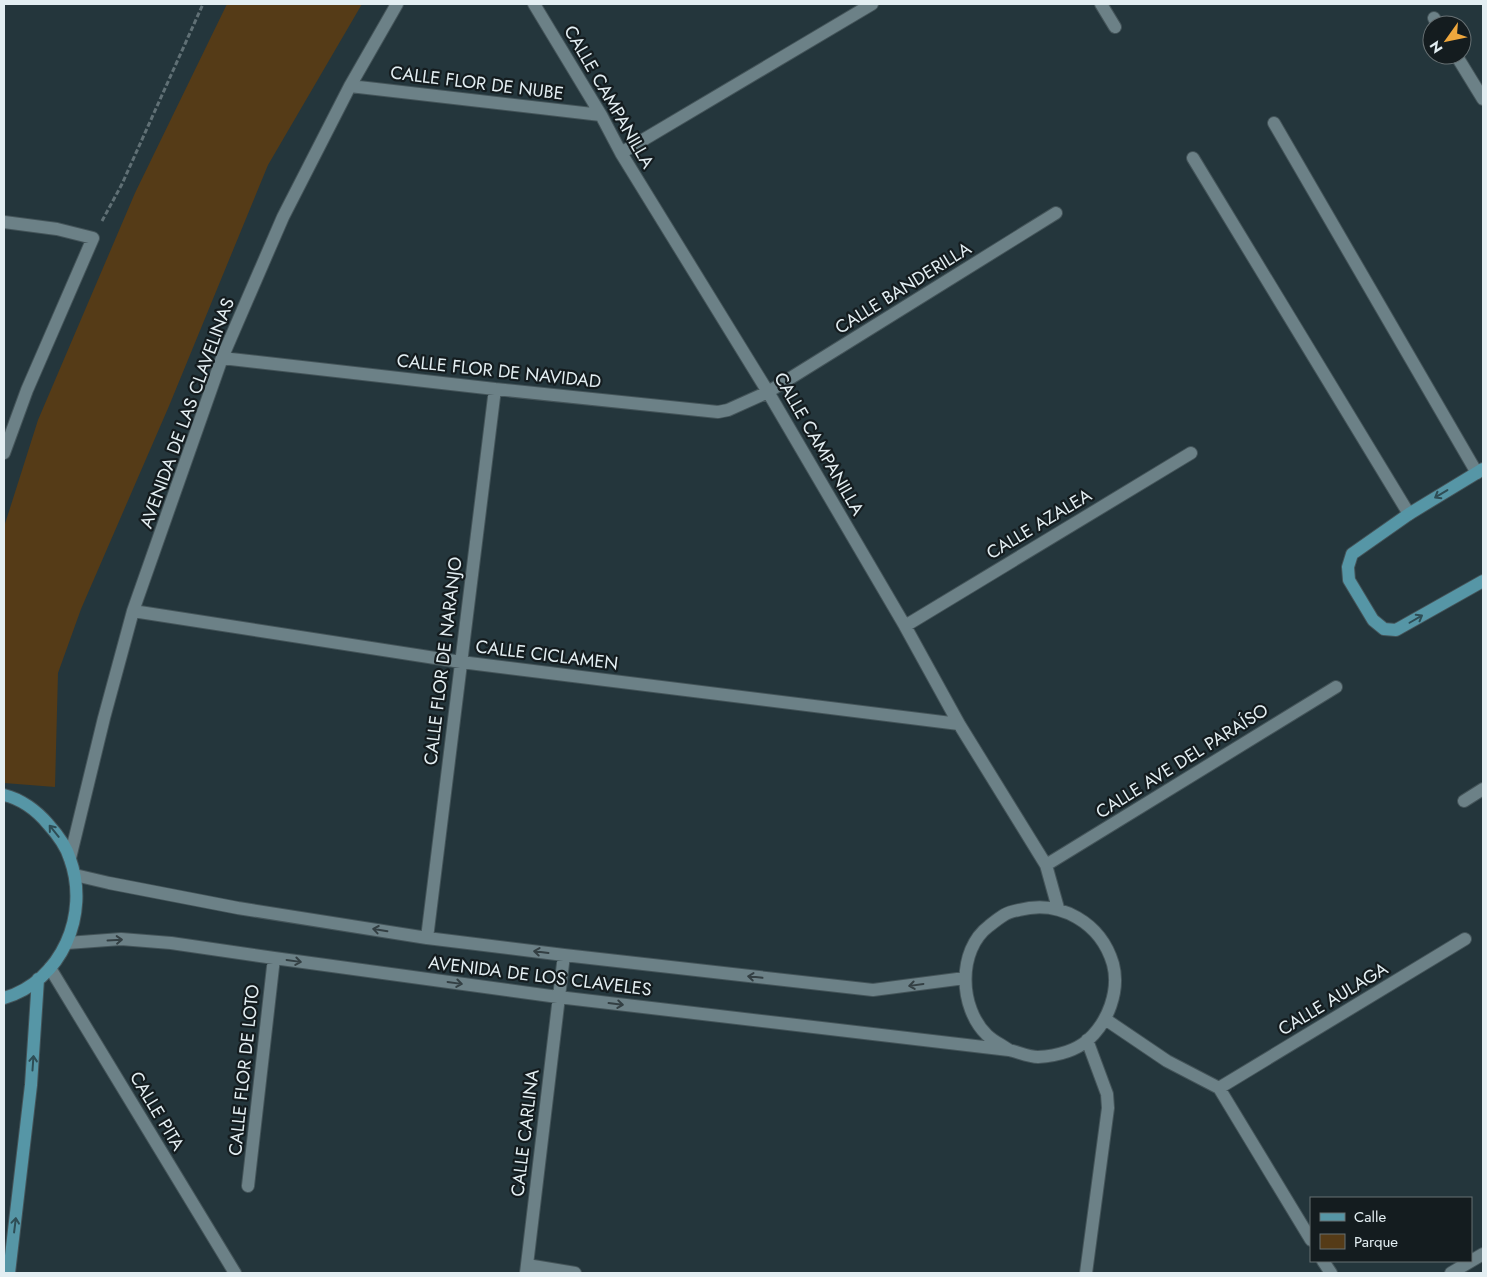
<svg xmlns="http://www.w3.org/2000/svg" width="1487" height="1277" viewBox="0 0 1487 1277" font-family="Jost,sans-serif">
  <rect width="100%" height="100%" fill="#24363c"/>
  <path fill="#553b17" d="M227,4H362L268,165L169,406L81,609L58,673L55,787L4,783V527L38,420L135,193Z"/>
  <g fill="none" stroke-linecap="round" stroke-linejoin="round">
    <defs>
      <path id="street" d="M534,4L601,115L621,153L768,392L905,626L959,724L1046,865L1058,908
        M1101,4L1115,27
        M1434,18L1438,25
        M1456,55L1483,99
        M350,86L601,115
        M1274,123L1477,473
        M621,153L872,4
        M1193,158L1409,514
        M4,222L57,229L93,238L27,390L4,453
        M222,358L495,389L718,412L728,410L768,392L1056,213
        M133,611L461,662L959,724
        M905,626L1191,453
        M1464,801L1483,789
        M70,858L104,718L133,611L222,358L283,217L350,86L397,4
        M1046,865L1336,687
        M75,875L109,883L238,908L427,938L564,955L873,990L965,978
        M427,938L495,389
        M67,943L121,939L171,943L274,958L558,997L1009,1050C1018,1052 1029,1057 1038,1057C1055,1056 1075,1051 1088,1040C1108,1022 1120,991 1113,964C1101,923 1060,899 1019,910C1014,911 1009,912 1004,915C999,918 994,922 989,926C957,950 959,1008 987,1035C993,1041 1002,1045 1009,1050
        M50,968L235,1273
        M1105,1019L1167,1061L1219,1088L1311,1240
        M1219,1088L1465,939
        M248,1186L274,958
        M1323,1261L1331,1273
        M527,1265L575,1273
        M526,1273L564,955
        M1086,1273L1108,1108L1107,1094L1087,1040
        M1451,1273L1483,1254"/>
      <path id="secondary" d="M1483,469L1409,514L1352,554L1348,567L1349,580L1373,620L1384,629L1396,630L1483,581
        M4,795C21,799 37,811 48,824C57,834 66,845 70,859C90,914 62,981 4,998
        M9,1273L31,1085L38,979"/>
    </defs>
    <use href="#street" stroke="#445459" stroke-width="14"/>
    <use href="#secondary" stroke="#445459" stroke-width="14"/>
    <path stroke="#607075" stroke-width="3" stroke-dasharray="5 2.5" stroke-linecap="butt" d="M102,221L122,184L203,4"/>
    <use href="#street" stroke="#6c8187" stroke-width="12"/>
    <use href="#secondary" stroke="#5696a6" stroke-width="12"/>
  </g>
  <defs><path id="oneway-shaft" d="M-6 0H5M1.5-3L5.5 0L1.5 3" fill="none" stroke-width="1.6" stroke-linecap="round" stroke-linejoin="round" transform="scale(1.25)"/></defs>
  <g stroke="#2e4d55">
    <use href="#oneway-shaft" transform="translate(1441 494) rotate(149)"/>
    <use href="#oneway-shaft" transform="translate(1416 619) rotate(-30)"/>
    <use href="#oneway-shaft" transform="translate(54 831) rotate(-129)"/>
    <use href="#oneway-shaft" transform="translate(33 1063) rotate(-86)"/>
    <use href="#oneway-shaft" transform="translate(15 1225) rotate(-83)"/>
  </g>
  <g stroke="#333f43">
    <use href="#oneway-shaft" transform="translate(380 930) rotate(-171)"/>
    <use href="#oneway-shaft" transform="translate(115 940) rotate(-3)"/>
    <use href="#oneway-shaft" transform="translate(541 952) rotate(-173)"/>
    <use href="#oneway-shaft" transform="translate(294 961) rotate(8)"/>
    <use href="#oneway-shaft" transform="translate(755 977) rotate(-174)"/>
    <use href="#oneway-shaft" transform="translate(455 983) rotate(8)"/>
    <use href="#oneway-shaft" transform="translate(916 985) rotate(172)"/>
    <use href="#oneway-shaft" transform="translate(616 1004) rotate(7)"/>
  </g>
  <g text-anchor="middle" stroke-width="4.5" stroke-linejoin="round" paint-order="stroke">
    <g font-size="18" fill="#e3eef2" stroke="#141c1f">
      <text transform="translate(477 83) rotate(7)" y="6">CALLE FLOR DE NUBE</text>
      <text transform="translate(609 97) rotate(60)" y="6">CALLE CAMPANILLA</text>
      <text transform="translate(903 288) rotate(-32)" y="6">CALLE BANDERILLA</text>
      <text transform="translate(499 371) rotate(6)" y="6">CALLE FLOR DE NAVIDAD</text>
      <text transform="translate(187 413) rotate(-70)" y="6">AVENIDA DE LAS CLAVELINAS</text>
      <text transform="translate(819 444) rotate(60)" y="6">CALLE CAMPANILLA</text>
      <text transform="translate(1039 524) rotate(-31)" y="6">CALLE AZALEA</text>
      <text transform="translate(547 655) rotate(7)" y="6">CALLE CICLAMEN</text>
      <text transform="translate(443 661) rotate(-83)" y="6">CALLE FLOR DE NARANJO</text>
      <text transform="translate(1182 761) rotate(-32)" y="6">CALLE AVE DEL PARAÍSO</text>
      <text transform="translate(540 976) rotate(7)" y="6">AVENIDA DE LOS CLAVELES</text>
      <text transform="translate(1333 999) rotate(-31)" y="6">CALLE AULAGA</text>
      <text transform="translate(244 1070) rotate(-84)" y="6">CALLE FLOR DE LOTO</text>
      <text transform="translate(157 1111) rotate(59)" y="6">CALLE PITA</text>
      <text transform="translate(525 1133) rotate(-83)" y="6">CALLE CARLINA</text>
    </g>
  </g>
  <rect width="1487" height="1277" fill="none" stroke="#e3eef2" stroke-width="10"/>
  <rect x="1310" y="1197" width="162" height="65" fill="#141c1f" stroke="#677073"/>
  <rect x="1320" y="1213" width="25" height="8" fill="#5696a6" stroke="#677073"/>
  <text x="1354" y="1222" font-size="15" fill="#e3eef2">Calle</text>
  <rect x="1320" y="1234" width="25" height="15" fill="#553b17" stroke="#677073"/>
  <text x="1354" y="1247" font-size="15" fill="#e3eef2">Parque</text>
  <g transform="translate(1447 40) rotate(237)"><circle r="24" fill="#141c1f" stroke="#677073"/>
  <path d="M0-4L9 19L0 12L-9 19Z" fill="#efa73d"/>
  <text y="-8" font-size="14" font-weight="bold" text-anchor="middle" fill="#e3eef2">N</text>
  </g>
</svg>
